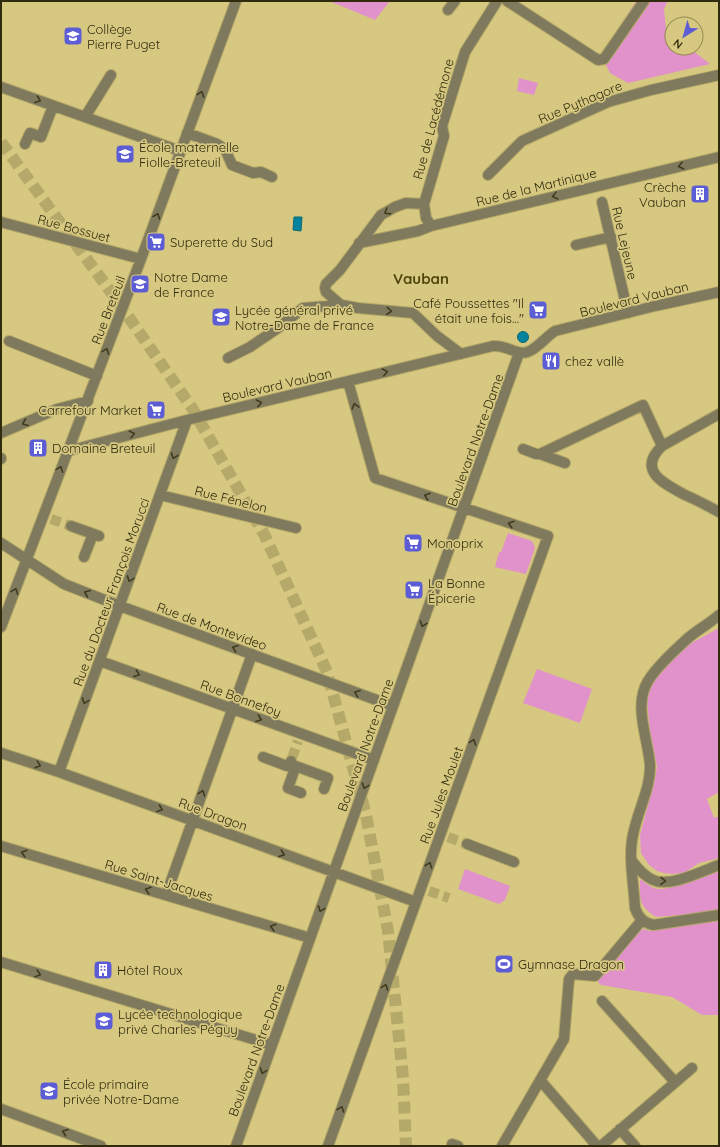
<svg xmlns="http://www.w3.org/2000/svg" width="720" height="1147" viewBox="0 0 720 1147" font-family="Quicksand,sans-serif">
  <rect width="100%" height="100%" fill="#d6c881"/>
  <path fill="#e192ca" d="M329,1H390L375,20Z
    M636,1H668L664,9L666,30L672,35V48H689L710,64L628,83L610,73L601,55Z
    M519,78L538,83L534,95L517,91Z
    M508,533L532,541L535,548L526,574L495,567L499,552H501Z
    M719,628V792L707,799L714,818L719,816V858L699,863L684,873L672,874L664,873L657,871L649,865L641,853L640,835L655,779L657,766L650,732L647,702L649,692L654,679L688,645Z
    M537,669L592,689L580,723L523,703Z
    M465,869L510,886L505,900L499,904L458,889Z
    M719,871V912L656,917C638,905 640,899 640,879C646,883 652,889 659,889C673,889 704,876 719,871Z
    M705,921H719V1015H702L672,997L601,985L598,982L600,974L637,933L643,929L650,931L659,930L689,923Z"/>
  <path fill="#02839e" stroke="#106972" d="M294,217H302L301,231L293,230Z
    M517.5 337a5.5 5.5 0 1 1 11 0a5.5 5.5 0 1 1-11 0Z"/>
  <g fill="none" stroke-linecap="round" stroke-linejoin="round">
    <path stroke="#b5a96a" stroke-width="10" stroke-dasharray="10 5" stroke-linecap="butt" d="M51,519L71,526
      M292,758L298,741
      M448,837L467,844
      M429,891L449,898"/>
    <path stroke="#b5a96a" stroke-width="12" stroke-dasharray="12 6" stroke-linecap="butt" d="M1,142L116,299L192,408L265,536L327,672L366,815L388,931L403,1078L406,1146"/>
    <defs>
      <path id="minor" d="M507,1L598,60L604,59L644,1
        M448,10L455,1
        M1,87L180,151
        M85,117L111,75
        M187,133L217,144L225,149L232,165L253,173L261,172L272,177
        M25,144L30,133L41,137L53,106
        M488,175L522,141L608,102L651,90L719,75
        M602,202L628,313
        M424,204L406,203L395,207L381,215L340,270L326,284L325,288L326,292L341,305L358,308L413,313L437,336L461,354
        M1,222L141,259
        M431,226L426,218L424,204L444,136L442,126L465,52L497,1
        M359,243L418,231L431,226L719,157
        M576,245L611,237
        M9,341L97,376
        M228,358L250,347L278,328L303,308L341,305
        M719,414L662,446C636,471 665,484 685,495C697,500 708,506 719,512
        M1,433L57,409L88,401
        M523,449L536,454H540L643,405L662,446
        M68,451L187,420L493,346C503,345 509,350 518,352C531,357 544,338 555,331L655,306L719,292
        M540,454L565,463
        M1,459V458
        M160,495L296,528
        M71,526L99,536
        M1,543L64,584L120,606L393,706
        M84,557L93,534
        M719,615C709,624 697,630 687,639C677,648 655,669 648,681C633,705 648,739 650,765C651,788 637,812 633,835C628,856 634,887 635,908C638,917 644,923 653,925L719,915
        M1,627L141,259L236,1
        M100,661L374,760
        M1,753L59,772L416,902
        M263,757L287,766L290,764L294,771L288,788L301,793
        M291,761L290,764L328,778L324,789
        M59,772L187,420
        M467,844L514,862
        M1,846L310,938
        M632,861C638,869 644,876 653,880C670,888 702,871 719,865
        M166,895L252,654
        M1,962L272,1045
        M602,1001L675,1082
        M540,1080L597,1146
        M1,1109L101,1146
        M620,1129L635,1146
        M452,1144L458,1146
        M236,1146L519,353
        M328,1146L548,536L375,478L348,381
        M502,1146L564,1039L569,979L573,974L595,976L642,920
        M601,1146L692,1068"/>
    </defs>
    <use href="#minor" stroke="#b1a567" stroke-width="12"/>
    <use href="#minor" stroke="#7f7a5d" stroke-width="10"/>
  </g>
  <defs><path id="oneway-chevron" d="M-2-3.5L2.5 0L-2 3.5" fill="none" stroke-width="1.6" stroke-linecap="round" stroke-linejoin="round"/></defs>
  <g stroke="#403b1d">
    <use href="#oneway-chevron" transform="translate(201 94) rotate(-70)"/>
    <use href="#oneway-chevron" transform="translate(38 100) rotate(20)"/>
    <use href="#oneway-chevron" transform="translate(681 166) rotate(166)"/>
    <use href="#oneway-chevron" transform="translate(555 196) rotate(166)"/>
    <use href="#oneway-chevron" transform="translate(387 212) rotate(148)"/>
    <use href="#oneway-chevron" transform="translate(157 216) rotate(-70)"/>
    <use href="#oneway-chevron" transform="translate(389 311) rotate(5)"/>
    <use href="#oneway-chevron" transform="translate(106 351) rotate(-69)"/>
    <use href="#oneway-chevron" transform="translate(385 372) rotate(-13)"/>
    <use href="#oneway-chevron" transform="translate(259 403) rotate(-13)"/>
    <use href="#oneway-chevron" transform="translate(355 406) rotate(-105)"/>
    <use href="#oneway-chevron" transform="translate(25 423) rotate(157)"/>
    <use href="#oneway-chevron" transform="translate(132 434) rotate(-14)"/>
    <use href="#oneway-chevron" transform="translate(174 456) rotate(110)"/>
    <use href="#oneway-chevron" transform="translate(60 469) rotate(-69)"/>
    <use href="#oneway-chevron" transform="translate(427 496) rotate(-161)"/>
    <use href="#oneway-chevron" transform="translate(511 524) rotate(-162)"/>
    <use href="#oneway-chevron" transform="translate(130 579) rotate(110)"/>
    <use href="#oneway-chevron" transform="translate(15 591) rotate(-69)"/>
    <use href="#oneway-chevron" transform="translate(87 593) rotate(-158)"/>
    <use href="#oneway-chevron" transform="translate(423 624) rotate(110)"/>
    <use href="#oneway-chevron" transform="translate(235 648) rotate(-160)"/>
    <use href="#oneway-chevron" transform="translate(137 674) rotate(20)"/>
    <use href="#oneway-chevron" transform="translate(357 693) rotate(-160)"/>
    <use href="#oneway-chevron" transform="translate(85 701) rotate(110)"/>
    <use href="#oneway-chevron" transform="translate(259 719) rotate(20)"/>
    <use href="#oneway-chevron" transform="translate(473 742) rotate(-70)"/>
    <use href="#oneway-chevron" transform="translate(38 765) rotate(19)"/>
    <use href="#oneway-chevron" transform="translate(365 786) rotate(110)"/>
    <use href="#oneway-chevron" transform="translate(202 793) rotate(-70)"/>
    <use href="#oneway-chevron" transform="translate(160 809) rotate(20)"/>
    <use href="#oneway-chevron" transform="translate(24 853) rotate(-163)"/>
    <use href="#oneway-chevron" transform="translate(282 854) rotate(20)"/>
    <use href="#oneway-chevron" transform="translate(429 865) rotate(-70)"/>
    <use href="#oneway-chevron" transform="translate(663 881) rotate(2)"/>
    <use href="#oneway-chevron" transform="translate(148 890) rotate(-163)"/>
    <use href="#oneway-chevron" transform="translate(321 909) rotate(110)"/>
    <use href="#oneway-chevron" transform="translate(273 927) rotate(-163)"/>
    <use href="#oneway-chevron" transform="translate(38 974) rotate(17)"/>
    <use href="#oneway-chevron" transform="translate(385 987) rotate(-70)"/>
    <use href="#oneway-chevron" transform="translate(263 1071) rotate(110)"/>
    <use href="#oneway-chevron" transform="translate(341 1109) rotate(-70)"/>
    <use href="#oneway-chevron" transform="translate(65 1132) rotate(-160)"/>
  </g>
  <defs>
    <symbol id="school-square" viewBox="-11 -11 22 22"><rect x="-9" y="-9" width="18" height="18" rx="4" fill="#5c5cd4" stroke="#d6c881"/><path d="M0-5L7-2L0 1L-7-2ZM-4 1L0 2.5L4 1V4Q0 6-4 4Z" fill="#fff"/></symbol>
    <symbol id="building-square" viewBox="-11 -11 22 22"><rect x="-9" y="-9" width="18" height="18" rx="4" fill="#5c5cd4" stroke="#d6c881"/><path d="M-4-6H4V6H1V3H-1V6H-4ZM-2.5-4.3h1.7v1.8h-1.7ZM.8-4.3h1.7v1.8H.8ZM-2.5-1h1.7V.8h-1.7ZM.8-1h1.7V.8H.8Z" fill="#fff"/></symbol>
    <symbol id="supermarket-square" viewBox="-11 -11 22 22"><rect x="-9" y="-9" width="18" height="18" rx="4" fill="#5c5cd4" stroke="#d6c881"/><path d="M-6-5.5h2.5l.6 2H6L4.5 2H-2.5L-4.4-4H-6ZM-1.5 3.2a1.3 1.3 0 1 0 .1 0ZM3 3.2a1.3 1.3 0 1 0 .1 0Z" fill="#fff"/></symbol>
    <symbol id="restaurant-square" viewBox="-11 -11 22 22"><rect x="-9" y="-9" width="18" height="18" rx="4" fill="#5c5cd4" stroke="#d6c881"/><path d="M-5-6h1v4h1v-4h1v4h1v-4h1v5L-1.5 .5V6h-2V.5L-5-1ZM5-6V6H3V1.5H1.5Q1.5-4 5-6Z" fill="#fff"/></symbol>
    <symbol id="stadium-square" viewBox="-11 -11 22 22"><rect x="-9" y="-9" width="18" height="18" rx="4" fill="#5c5cd4" stroke="#d6c881"/><path d="M0-5a6.5 5 0 1 0 0 10a6.5 5 0 1 0 0-10ZM-3.5-1.8h7v3.6h-7Z" fill="#fff"/></symbol>
  </defs>
  <g fill-rule="evenodd">
    <use href="#school-square" x="62" y="25" width="22" height="22"/>
    <use href="#school-square" x="114" y="143" width="22" height="22"/>
    <use href="#building-square" x="689" y="183" width="22" height="22"/>
    <use href="#supermarket-square" x="145" y="231" width="22" height="22"/>
    <use href="#school-square" x="129" y="273" width="22" height="22"/>
    <use href="#supermarket-square" x="527" y="299" width="22" height="22"/>
    <use href="#school-square" x="210" y="306" width="22" height="22"/>
    <use href="#restaurant-square" x="540" y="350" width="22" height="22"/>
    <use href="#supermarket-square" x="145" y="399" width="22" height="22"/>
    <use href="#building-square" x="27" y="437" width="22" height="22"/>
    <use href="#supermarket-square" x="402" y="532" width="22" height="22"/>
    <use href="#supermarket-square" x="403" y="579" width="22" height="22"/>
    <use href="#stadium-square" x="493" y="953" width="22" height="22"/>
    <use href="#building-square" x="92" y="959" width="22" height="22"/>
    <use href="#school-square" x="93" y="1010" width="22" height="22"/>
    <use href="#school-square" x="38" y="1080" width="22" height="22"/>
  </g>
  <g text-anchor="middle" stroke-width="3.5" stroke-linejoin="round" paint-order="stroke">
    <g font-size="13" fill="#302b0d" stroke="#d6c881" text-anchor="start">
      <text x="87" y="34">Collège<tspan x="87" dy="15">Pierre Puget</tspan></text>
      <text x="139" y="152">École maternelle<tspan x="139" dy="15">Fiolle-Breteuil</tspan></text>
      <text x="686" y="192" text-anchor="end">Crèche<tspan x="686" dy="15">Vauban</tspan></text>
      <text x="170" y="247">Superette du Sud</text>
      <text x="154" y="282">Notre Dame<tspan x="154" dy="15">de France</tspan></text>
      <text x="524" y="308" text-anchor="end">Café Poussettes "Il<tspan x="524" dy="15">était une fois..."</tspan></text>
      <text x="235" y="315">Lycée général privé<tspan x="235" dy="15">Notre-Dame de France</tspan></text>
      <text x="565" y="366">chez vallè</text>
      <text x="142" y="415" text-anchor="end">Carrefour Market</text>
      <text x="52" y="453">Domaine Breteuil</text>
      <text x="427" y="548">Monoprix</text>
      <text x="428" y="588">La Bonne<tspan x="428" dy="15">Épicerie</tspan></text>
      <text x="518" y="969">Gymnase Dragon</text>
      <text x="117" y="975">Hôtel Roux</text>
      <text x="118" y="1019">Lycée technologique<tspan x="118" dy="15">privé Charles Péguy</tspan></text>
      <text x="63" y="1089">École primaire<tspan x="63" dy="15">privée Notre-Dame</tspan></text>
    </g>
    <g font-size="13" fill="#302b0d" stroke="#d6c881">
      <text transform="translate(580 102) rotate(-23)" y="5">Rue Pythagore</text>
      <text transform="translate(433 119) rotate(-75)" y="5">Rue de Lacédémone</text>
      <text transform="translate(536 187) rotate(-14)" y="5">Rue de la Martinique</text>
      <text transform="translate(74 228) rotate(15)" y="5">Rue Bossuet</text>
      <text transform="translate(625 243) rotate(77)" y="5">Rue Lejeune</text>
      <text transform="translate(634 299) rotate(-14)" y="5">Boulevard Vauban</text>
      <text transform="translate(108 310) rotate(-69)" y="5">Rue Breteuil</text>
      <text transform="translate(277 385) rotate(-13)" y="5">Boulevard Vauban</text>
      <text transform="translate(475 440) rotate(-70)" y="5">Boulevard Notre-Dame</text>
      <text transform="translate(231 499) rotate(14)" y="5">Rue Fénelon</text>
      <text transform="translate(111 592) rotate(-70)" y="5">Rue du Docteur François Morucci</text>
      <text transform="translate(212 626) rotate(20)" y="5">Rue de Montevideo</text>
      <text transform="translate(241 698) rotate(20)" y="5">Rue Bonnefoy</text>
      <text transform="translate(365 745) rotate(-70)" y="5">Boulevard Notre-Dame</text>
      <text transform="translate(441 795) rotate(-70)" y="5">Rue Jules Moulet</text>
      <text transform="translate(213 814) rotate(20)" y="5">Rue Dragon</text>
      <text transform="translate(159 880) rotate(17)" y="5">Rue Saint-Jacques</text>
      <text transform="translate(256 1050) rotate(-70)" y="5">Boulevard Notre-Dame</text>
    </g>
    <g font-size="15" font-weight="bold" fill="#4f450c" stroke="#d6c881">
      <text x="421" y="284">Vauban</text>
    </g>
  </g>
  <rect width="720" height="1147" fill="none" stroke="#302b0d" stroke-width="4"/>
  <g transform="translate(684 36) rotate(217)"><circle r="19" fill="#d6c881" stroke="#948953"/>
  <path d="M0-3L7 15L0 10L-7 15Z" fill="#5c5cd4"/>
  <text y="-6" font-size="11" font-weight="bold" text-anchor="middle" fill="#302b0d">N</text>
  </g>
</svg>
